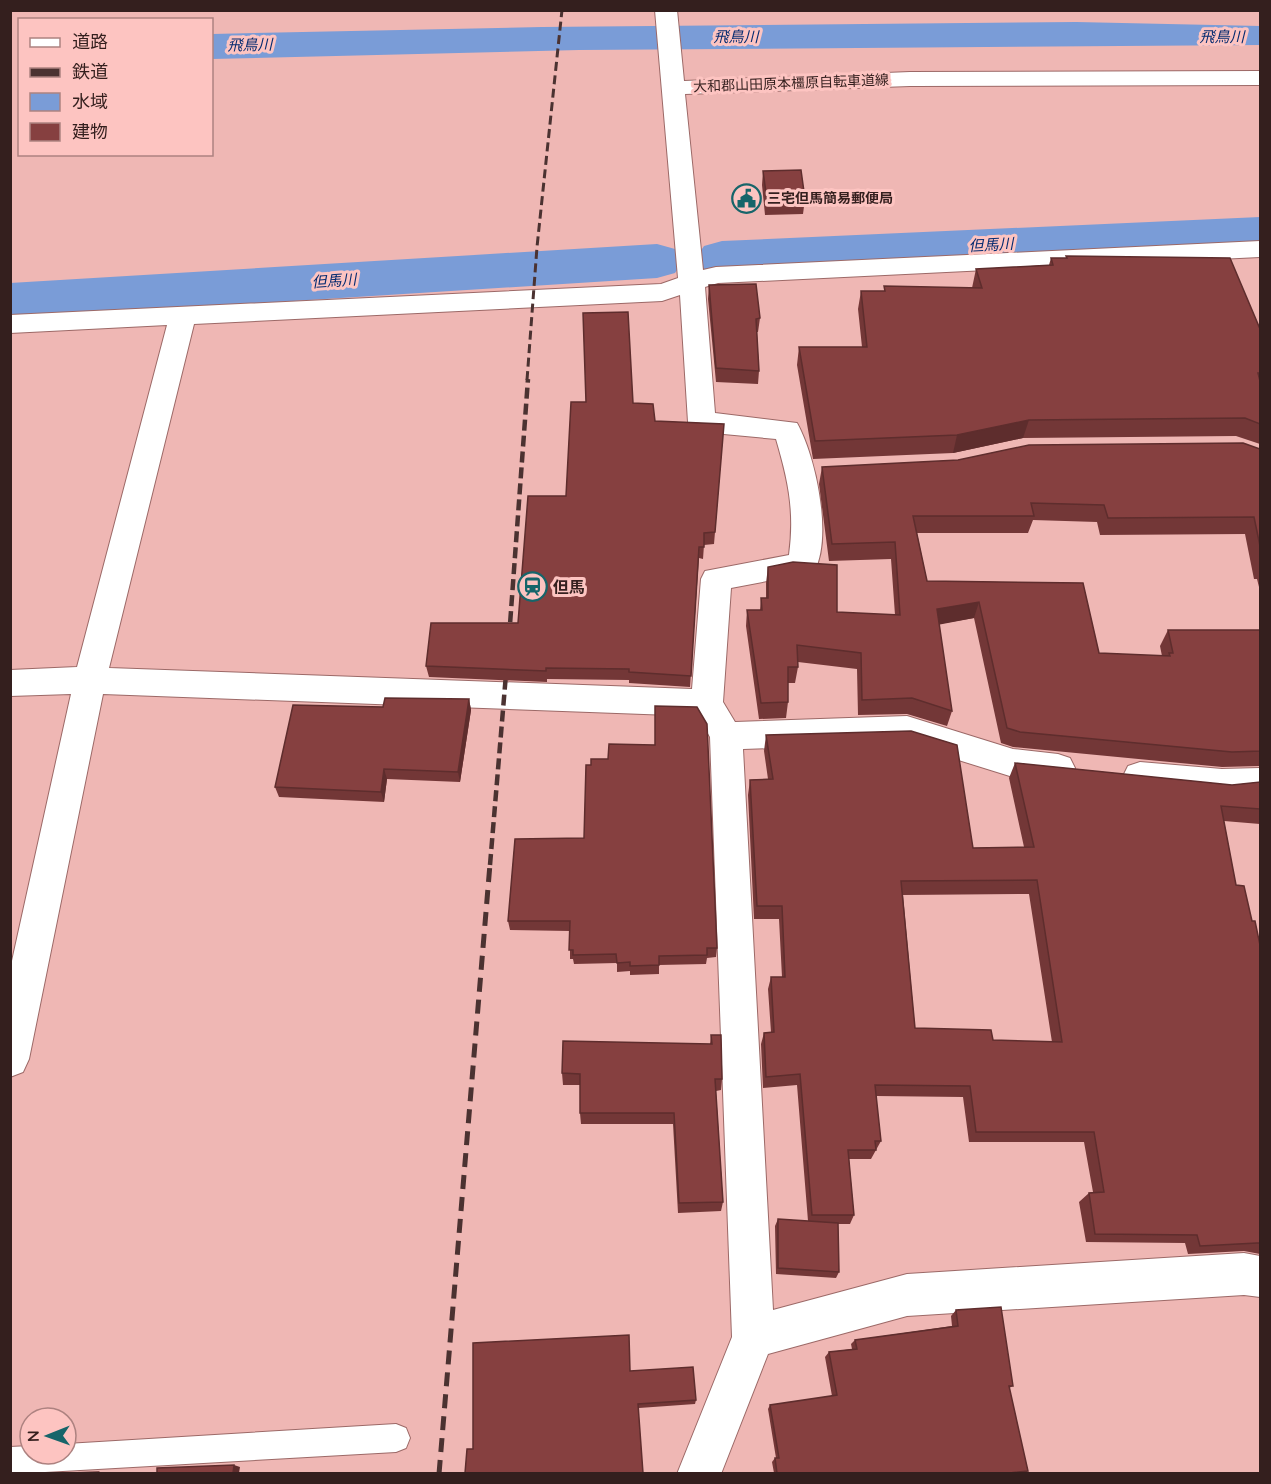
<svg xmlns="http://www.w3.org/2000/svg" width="1271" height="1484" viewBox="0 0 1271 1484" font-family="Quicksand,'Noto Sans JP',sans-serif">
  <rect width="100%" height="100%" fill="#efb7b4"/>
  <path fill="#7a9cd7" d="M1076,22L1260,26V45L579,50L212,59V34L542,27Z"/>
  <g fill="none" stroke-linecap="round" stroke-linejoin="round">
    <path fill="#7a9cd7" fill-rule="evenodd" d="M1260,217V249L722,275L704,270L696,258L704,246L722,241Z
      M657,244L675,249L683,261L675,273L657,278L10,319V283Z"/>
    <defs>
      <path id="service" d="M396,1424L406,1428L410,1438L406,1448L396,1452L10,1474V1447L30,1446V1454H66V1444Z"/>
      <path id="minor" d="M655,10H677L684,81L910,72L1260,71V85L910,86L685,94L703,270L716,267L1260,241V257L718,283L705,287L715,413L797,423C816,457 833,537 814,572L731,588L723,702L735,722L907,716L1013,749L1058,754L1070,758L1075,768L1070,778L1058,782L1013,777L907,744L743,749L773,1310L907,1274L1244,1253L1260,1256V1297L1244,1295L907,1316L768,1354L721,1474H677L732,1337L710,737L698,716L103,694L29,1059L23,1072L10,1077V970L71,694L10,696V670L77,667L167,325L10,333V315L661,284L678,278ZM680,295L688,422L692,429L702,432L776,439C788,480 795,511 789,555L705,571L701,579L692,689L109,668L194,324L662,301Z
        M1140,762L1222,769L1260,768V796L1222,797L1140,790L1128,786L1123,776L1128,766Z"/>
    </defs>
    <use href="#service" stroke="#9c6967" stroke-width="2"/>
    <use href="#minor" stroke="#9c6967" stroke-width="2"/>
    <use href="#service" fill="#fff" fill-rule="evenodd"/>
    <use href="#minor" fill="#fff" fill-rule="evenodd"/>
    <path stroke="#4b3231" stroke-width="3" stroke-dasharray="9 4.5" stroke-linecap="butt" d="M527,380L537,247L562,10"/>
    <path stroke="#4b3231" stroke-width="4.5" stroke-dasharray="11 5" stroke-linecap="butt" d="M509,638L528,379
      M490,865L507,662"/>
    <path stroke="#4b3231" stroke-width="5" stroke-dasharray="14 8" stroke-linecap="butt" d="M439,1474L490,864"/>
  </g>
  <path fill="#733737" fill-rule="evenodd" d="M763,171L805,199L803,214L765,215L762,185Z
    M1066,256L1260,329V444L1236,436L1023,438L953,453L813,459L797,365L799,347H862L858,309L861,291H884V286L972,288L976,269L1049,265L1051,258H1066Z
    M709,285L760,318L758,332H757L759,371L758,384L716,382L708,299Z
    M655,421L724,424L714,544L704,545L703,559L699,558L690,687L629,683V680L547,679V682L429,677L426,666L518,623L566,496Z
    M1260,449V591L1257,579H1254L1245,534L1100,535L1097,522L1033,520L1028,533H917L927,581L1083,583L1099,653L1162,656L1160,646L1168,630H1260V766L1222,767L1013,747L1001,743L974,618L939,624L952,711L947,726L907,714L858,715L857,669L798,662V667L795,683H788V702L786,718L759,719L746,626L747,610H760L761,598H766V583L768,567L837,612L895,615L891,559L829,561L819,484L822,467Z
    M469,699L471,710L460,782L387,779L384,802L279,797L275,787L383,707Z
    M766,735L973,848L1024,847L1009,778L1015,763L1232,785L1260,782V824L1224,821L1236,885L1252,921L1260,945V1254L1244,1251L1188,1254L1185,1243L1086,1242L1079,1202L1089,1193L1093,1192L1084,1142H969L963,1097L876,1096L881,1141L871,1159H849L854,1215L850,1224H838L839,1272L836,1278L776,1274L775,1226L778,1219L808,1221L797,1085L763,1088L761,1044L764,1033L771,1032L768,989L771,977H782L779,919H754L748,795L750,780L768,779L764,751ZM1029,894L1052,1042L993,1040L915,1028L903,895Z
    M515,839L717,948L716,957L707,958L706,964L659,965V974L630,975V971L617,972V963L574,964L573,959H570V931L510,930L508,921Z
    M711,1035L722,1079L721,1090L716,1091L723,1202L721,1211L678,1213L673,1124H581L580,1113V1085H563L562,1073L710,1044Z
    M956,1310L1013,1386L1009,1388L1028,1471L1022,1473H774L772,1462L775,1458H776L768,1409L770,1405L832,1396L825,1357L829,1352L852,1349L851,1344L855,1340L952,1326L951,1316Z
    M630,1371L696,1400L695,1404L639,1408L473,1449Z"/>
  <path fill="#5e2d2d" d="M1029,420L1023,438L953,453L957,435Z
    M979,602L974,618L932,626L937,609Z
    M469,699L471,710L460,782L458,772Z
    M384,769L387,779L384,802L381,792Z
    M234,1465L240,1467L239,1473H233Z"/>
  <path fill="#864040" stroke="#5e2d2d" stroke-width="1.5" fill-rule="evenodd" d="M801,170L805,199L767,200L763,171Z
    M1066,256L1230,258L1260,329V373H1258L1260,381V424L1245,418L1029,420L957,435L815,441L799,347H867L861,291H885L884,286L982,288L976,269L1053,265L1051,258H1067Z
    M756,284L760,318L756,319L759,371L716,368L709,285Z
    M628,312L633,403L653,404L655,421L724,424L715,532L704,533V547H699L691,676L629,672V669L546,668V671L426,666L431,623H518L528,496H566L571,402H586L583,313Z
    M1243,443L1260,449V546L1254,517L1108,518L1104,505L1031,503L1034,516H913L927,581L1083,583L1099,653L1170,656L1169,653H1173L1168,630H1260V751L1232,752L1020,732L1007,728L979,602L937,609L952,711L912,698L862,700L861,653L797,645L798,667H788V702L761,703L747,610H762L761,598H768V567L793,562L837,565V612L900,615L895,542L832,544L822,467L958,460L1029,445Z
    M385,698L469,699L458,772L384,769L381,792L275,787L293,705L383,707Z
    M655,706L697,707L707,724L717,948H707V955L659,956V965L630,966V962L617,963L616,954L573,955V950H569L570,921H508L515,839L584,838L586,765H591V759H608L609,744L655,745Z
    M911,731L957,745L973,848L1034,847L1015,763L1232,785L1260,782V809L1221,806L1236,885L1244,886L1252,921H1255L1260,945V1243H1257L1200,1246L1197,1235L1095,1234L1089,1193L1104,1192L1094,1132H976L970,1086L875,1085L881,1141H875L876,1150H848L854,1215H812L800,1074L766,1077L764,1033L774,1032L771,977H785L782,906H757L750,780L773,779L766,735ZM1037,880L1062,1042L993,1040L991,1030L915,1028L901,881Z
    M711,1035H721L722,1079H715L723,1202L679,1203L674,1113H580V1074L562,1073L563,1041L712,1044Z
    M778,1219L838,1223L839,1272L778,1268Z
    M1001,1307L1013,1386H1009L1028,1471L1009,1473H777L775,1458H779L770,1405L837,1395L829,1352L857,1349L855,1340L958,1326L956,1310Z
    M629,1335L630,1371L693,1367L696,1400L638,1404L643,1473H465L467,1449H473V1343Z
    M234,1465L233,1473H157V1468Z
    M98,1472L97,1473H69Z"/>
  <defs>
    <symbol id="civic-ring" viewBox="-11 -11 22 22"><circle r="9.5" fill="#fdc4c1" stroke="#17656a" stroke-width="1.5"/><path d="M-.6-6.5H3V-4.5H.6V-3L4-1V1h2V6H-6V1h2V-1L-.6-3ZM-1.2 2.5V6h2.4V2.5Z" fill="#17656a"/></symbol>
    <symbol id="station-ring" viewBox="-11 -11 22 22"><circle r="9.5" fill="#fdc4c1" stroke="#17656a" stroke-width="1.5"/><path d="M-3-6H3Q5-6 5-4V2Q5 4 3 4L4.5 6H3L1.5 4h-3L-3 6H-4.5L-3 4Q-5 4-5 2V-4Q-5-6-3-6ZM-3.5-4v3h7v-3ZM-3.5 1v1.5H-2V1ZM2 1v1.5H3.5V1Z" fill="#17656a"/></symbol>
  </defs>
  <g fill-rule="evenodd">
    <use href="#civic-ring" x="730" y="182" width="33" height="33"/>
    <use href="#station-ring" x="516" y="570" width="33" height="33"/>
  </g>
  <g text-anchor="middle" stroke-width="6" stroke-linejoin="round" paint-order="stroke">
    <g font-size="14" fill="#341f1e" stroke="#fdc4c1">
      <text transform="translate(791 83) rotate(-2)" y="5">大和郡山田原本橿原自転車道線</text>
    </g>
    <g font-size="14" font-weight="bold" fill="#341f1e" stroke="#fdc4c1" text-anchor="start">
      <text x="767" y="203">三宅但馬簡易郵便局</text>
    </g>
    <g font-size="15" font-style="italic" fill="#062b70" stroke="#fdc4c1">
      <text x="736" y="42">飛鳥川</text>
      <text x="1222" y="42">飛鳥川</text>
      <text transform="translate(250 45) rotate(-1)" y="5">飛鳥川</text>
      <text transform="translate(991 245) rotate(-3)" y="5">但馬川</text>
      <text transform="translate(334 281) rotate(-4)" y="5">但馬川</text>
    </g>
    <g font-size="16" font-weight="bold" fill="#341f1e" stroke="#fdc4c1" text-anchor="start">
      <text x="553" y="593">但馬</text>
    </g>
  </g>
  <rect width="1271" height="1484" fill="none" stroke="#341f1e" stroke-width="24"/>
  <rect x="18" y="18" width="195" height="138" fill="#fdc4c1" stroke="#ad8280" stroke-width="1.5"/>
  <rect x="30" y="38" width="30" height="9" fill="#ffffff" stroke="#ad8280" stroke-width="1.5"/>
  <text x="72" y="48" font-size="18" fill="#341f1e">道路</text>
  <rect x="30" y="68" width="30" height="9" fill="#4b3231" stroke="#ad8280" stroke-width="1.5"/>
  <text x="72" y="78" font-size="18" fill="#341f1e">鉄道</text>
  <rect x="30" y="93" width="30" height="18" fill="#7a9cd7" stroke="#ad8280" stroke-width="1.5"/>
  <text x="72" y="108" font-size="18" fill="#341f1e">水域</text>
  <rect x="30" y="123" width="30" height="18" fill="#864040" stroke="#ad8280" stroke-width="1.5"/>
  <text x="72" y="138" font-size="18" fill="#341f1e">建物</text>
  <g transform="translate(48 1436) rotate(269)"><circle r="28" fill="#fdc4c1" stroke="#ad8280" stroke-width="1.5"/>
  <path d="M0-4.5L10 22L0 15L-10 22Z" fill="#17656a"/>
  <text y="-9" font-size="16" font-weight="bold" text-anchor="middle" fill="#341f1e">N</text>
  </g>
</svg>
